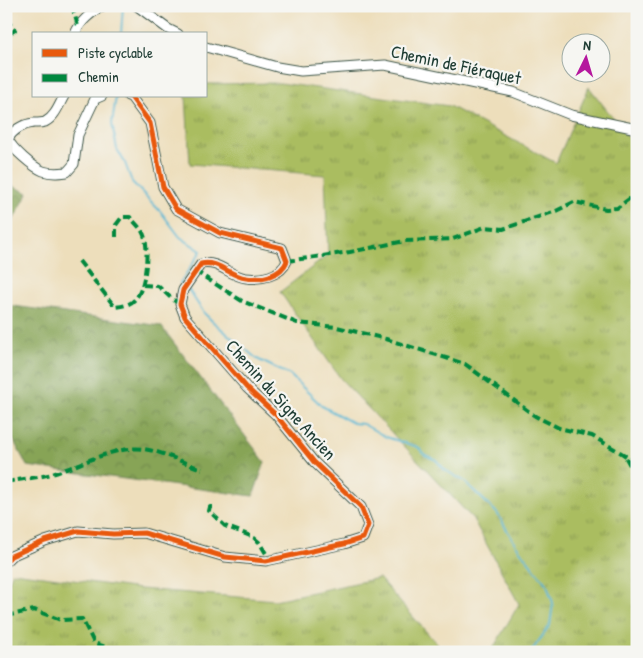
<svg xmlns="http://www.w3.org/2000/svg" width="643" height="658" viewBox="0 0 643 658" font-family="'Patrick Hand',sans-serif">
  <defs>
    <pattern id="grass-tufts" width="24" height="20" patternUnits="userSpaceOnUse" patternTransform="scale(1.25)"><rect width="24" height="20" fill="#aabd61"/><path d="M3 7l-1-3M5 7V3M7 7l1-3M15 17l-1-3M17 17v-4M19 17l1-3" fill="none" stroke="#8a9b51"/></pattern>
    <pattern id="forest-crowns" width="20" height="18" patternUnits="userSpaceOnUse" patternTransform="scale(1.25)"><rect width="20" height="18" fill="#87a457"/><path d="M2 6a3 3 0 1 1 6 0M12 15a3 3 0 1 1 6 0" fill="none" stroke="#6e8749"/></pattern>
  </defs>
  <rect width="100%" height="100%" fill="#f6f6f2"/>
  <filter id="ink" filterUnits="userSpaceOnUse"><feTurbulence type="fractalNoise" baseFrequency=".02" numOctaves="2"/><feDisplacementMap in="SourceGraphic" scale="10" xChannelSelector="R" yChannelSelector="G"/><feConvolveMatrix kernelMatrix="1 2 1 2 8 2 1 2 1" color-interpolation-filters="sRGB"/></filter>
  <filter id="wash" filterUnits="userSpaceOnUse"><feTurbulence type="fractalNoise" baseFrequency=".0096" numOctaves="4" result="noise"/><feDisplacementMap in="SourceGraphic" scale="20" xChannelSelector="R" yChannelSelector="G"/><feGaussianBlur stdDeviation="1.12" result="paint"/><feColorMatrix in="noise" values="0 0 0 0 0 0 0 0 0 0 0 0 0 0 0 0 0 1.4 0 .05"/><feComposite in="paint" operator="in"/></filter>
  <g filter="url(#wash)">
    <rect width="100%" height="100%" fill="#eddebb"/>
    <path fill="url(#grass-tufts)" stroke="#647d4a" d="M280,83L449,106L556,163L589,87L631,141L637,143V652H491L519,604L473,519L341,379L280,292L328,255L325,175L190,164L186,96H206V84Z
      M13,572L140,589L275,600L379,578L444,652H6V587Z"/>
    <path fill="url(#forest-crowns)" stroke="#537046" d="M6,183L28,193L6,233Z
      M6,305L161,326L265,462L253,496L27,466L6,426Z"/>
    <g fill="none" stroke-linecap="round" stroke-linejoin="round">
      <path stroke="#51b4d0" stroke-width="2" d="M121,34L123,6
        M116,96L112,124L117,149L125,163L132,182L161,212L180,237L201,251L180,283L182,284
        M188,289L204,313L212,321L257,359L290,375L322,406L353,423L363,424L386,437L418,447L425,455L436,460L445,470L464,481L497,513L516,545L547,585L553,603L550,625L531,652"/>
    </g>
  </g>
  <g filter="url(#ink)">
    <g fill="none" stroke-linecap="round" stroke-linejoin="round">
      <defs>
        <path id="minor" d="M137,6L168,29L178,34
          M75,34C80,21 91,13 102,6
          M206,47L277,67L301,71L385,65L513,92L571,115L637,129
          M64,96C59,105 55,117 45,122C42,123 37,123 34,123C23,124 13,130 8,139C12,149 33,167 43,171C51,174 59,173 67,172L74,164L78,135L95,99L102,96
          M6,561L11,556L45,541L78,531L113,534L144,533L225,557L266,561L344,544L363,538L368,525L361,507L314,462L276,415L247,388L185,317L180,304L183,290L201,264C219,260 229,276 246,278C261,280 281,276 287,261L282,248L220,233L176,209L163,187L150,123L131,97L128,96"/>
      </defs>
      <use href="#minor" stroke="#3e5548" stroke-width="11"/>
      <use href="#minor" stroke="#fff" stroke-width="9"/>
      <path stroke="#00873e" stroke-width="4" stroke-dasharray="8 4" stroke-linecap="butt" d="M72,6L78,26
        M95,11L96,6
        M6,19L15,30L6,36
        M6,139H8
        M79,261L115,307C123,306 131,305 136,298C146,287 150,246 143,233C140,227 134,222 130,217H122L116,225V238
        M287,261L350,252L405,241L453,239L485,227L503,229L556,211L574,202L606,209L617,208L629,199L637,197
        M195,271L242,301L297,323L337,327L386,339L465,364L535,416L559,428L592,436L623,454L637,464
        M143,285L158,286L172,299L180,304
        M626,458L637,478
        M6,482C21,479 37,478 52,474C79,466 116,445 144,449C164,452 183,463 202,469
        M213,507H210L209,511L225,526L253,537L259,542L270,560
        M6,616L34,610L61,620L82,619L94,643L121,652"/>
      <defs>
        <path id="cycleway" d="M6,561L11,556L45,541L78,531L113,534L144,533L225,557L266,561L344,544L363,538L368,525L361,507L314,462L276,415L247,388L185,317L180,304L183,290L201,264C219,260 229,276 246,278C261,280 281,276 287,261L282,248L220,233L176,209L163,187L150,123L131,97L128,96"/>
      </defs>
      <use href="#cycleway" stroke="#f6f6f2" stroke-width="8"/>
      <use href="#cycleway" stroke="#e8590c" stroke-width="5"/>
    </g>
  </g>
  <g text-anchor="middle" stroke-width="4.5" stroke-linejoin="round" paint-order="stroke">
    <g font-size="18" fill="#1f3d34" stroke="#f6f6f2">
      <text transform="translate(456 65) rotate(12)" y="6">Chemin de Fiéraquet</text>
      <text transform="translate(281 400) rotate(48)" y="6">Chemin du Signe Ancien</text>
    </g>
  </g>
  <rect width="643" height="658" fill="none" stroke="#f6f6f2" stroke-width="25"/>
  <rect x="32" y="32" width="175" height="65" fill="#f6f6f2" stroke="#a0aca6"/>
  <rect x="42" y="49" width="25" height="8" fill="#e8590c" stroke="#a0aca6"/>
  <text x="78" y="58" font-size="15" fill="#1f3d34">Piste cyclable</text>
  <rect x="42" y="74" width="25" height="8" fill="#00873e" stroke="#a0aca6"/>
  <text x="78" y="82" font-size="15" fill="#1f3d34">Chemin</text>
  <g transform="translate(586 58) rotate(5)"><circle r="24" fill="#f6f6f2" stroke="#a0aca6"/>
  <path d="M0-4L9 19L0 12L-9 19Z" fill="#b5179e"/>
  <text y="-8" font-size="14" font-weight="bold" text-anchor="middle" fill="#1f3d34">N</text>
  </g>
</svg>
